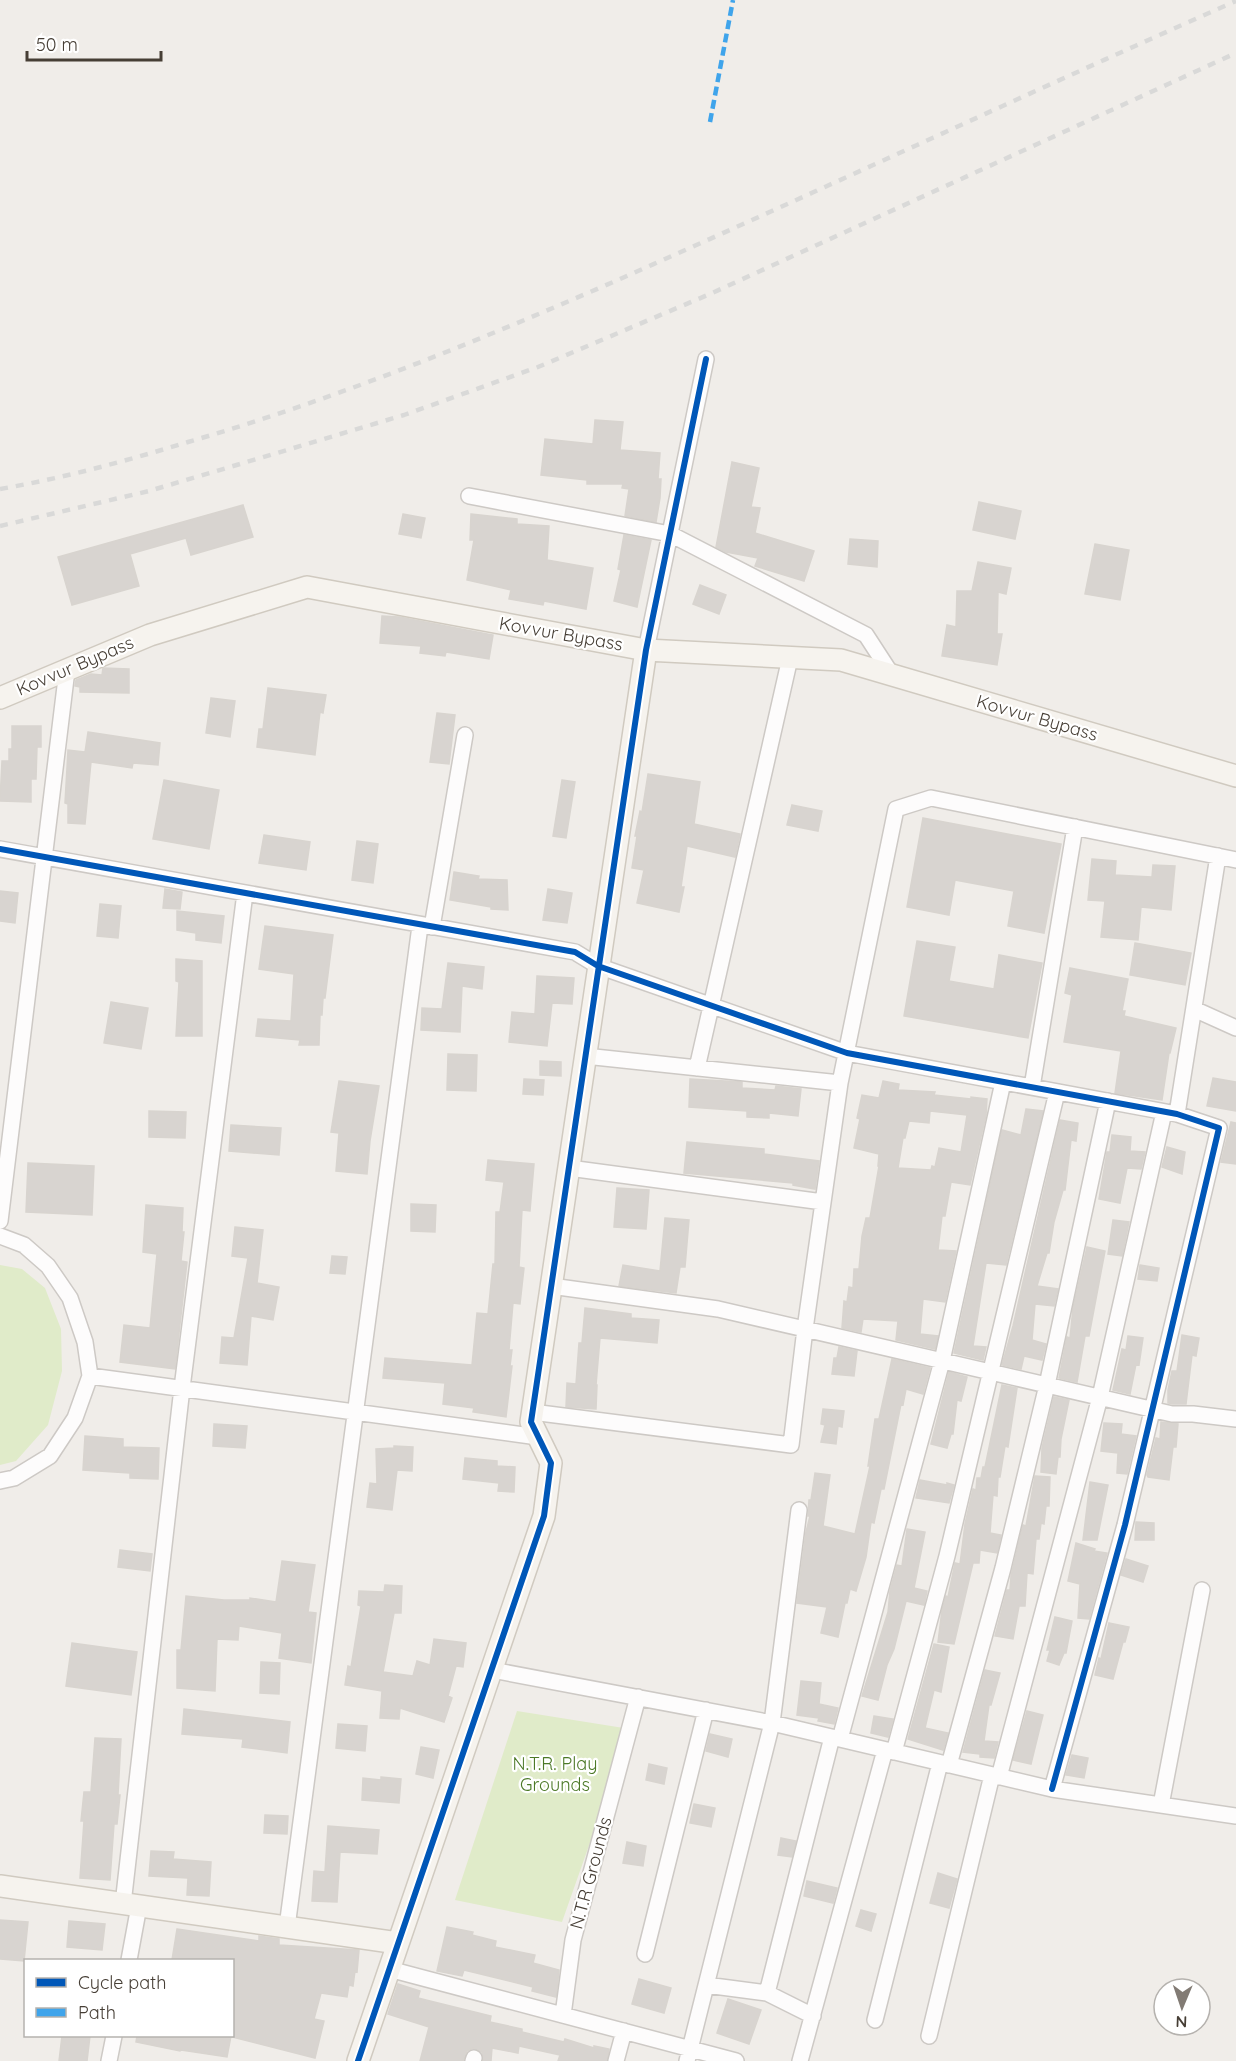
<svg xmlns="http://www.w3.org/2000/svg" width="1236" height="2061" viewBox="0 0 1236 2061" font-family="Quicksand,sans-serif">
  <rect width="100%" height="100%" fill="#f0ede9"/>
  <path fill="#e0ebc9" d="M0,1265L22,1269L45,1288L61,1329L62,1371L48,1425L16,1461L0,1465Z
    M517,1711L630,1729L562,1922L455,1900Z"/>
  <path fill="#d8d4d0" stroke="#d8d4cf" stroke-width="1.5" fill-rule="evenodd" d="M595,420L623,422L620,450L660,453L658,479H661L660,498L656,522L625,516L629,489L622,488L623,484H587V480L541,475L545,439L593,444Z
    M732,462L759,468L751,507L760,508L755,533L814,551L804,581L755,566L758,558L726,552L716,547Z
    M979,502L1021,511L1015,539L973,530Z
    M243,505L253,537L191,555L186,538L130,554L139,586L72,605L58,557Z
    M403,514L425,518L421,538L399,534Z
    M471,514L517,519V524L549,526L547,560L593,568L586,609L544,601L543,605L509,599L511,590L467,580L474,540H470Z
    M624,535L651,540L637,607L614,601L621,570L618,569Z
    M850,539L878,541L877,567L848,564Z
    M1095,544L1129,550L1120,600L1085,594Z
    M978,562L1011,568L1006,594L998,592L997,634H1002L997,665L942,656L947,625L956,627L957,591H972Z
    M700,585L726,595L719,614L693,604Z
    M382,616L399,617L493,635L489,659L446,652L445,656L420,653L421,646L380,643Z
    M103,668L129,669V693L80,692V687L75,686L76,680L91,674L102,675Z
    M268,688L326,695L323,713L320,712L315,755L257,747L259,729H263Z
    M211,698L235,701L230,737L206,733Z
    M437,713L455,715L449,764L430,762Z
    M12,726H41V747H37L36,779H31V802L0,801L2,761H9V749H12Z
    M88,732L160,743L158,765L133,763L132,768L91,762L85,824L68,823V804L65,803L68,750L85,752Z
    M648,774L700,782L694,824L740,834L735,857L687,846L681,887H684L679,912L637,903L644,870L632,868L637,836H635L640,811L642,812Z
    M164,780L219,790L209,849L153,839Z
    M562,780L575,782L566,838L553,836Z
    M792,805L822,811L818,831L787,825Z
    M923,818L1061,844L1044,933L1008,926L1014,891L955,880L949,915L907,907Z
    M264,835L310,842L306,870L259,863Z
    M357,841L378,844L373,883L352,880Z
    M1092,859L1116,861L1115,875L1152,877L1153,865L1175,866L1171,910L1141,907L1138,940L1101,937L1105,901L1088,900Z
    M454,872L479,876L478,879L507,880L508,910L491,909V907L450,900Z
    M165,889L182,892L180,909L163,908Z
    M548,889L572,893L567,923L543,920Z
    M0,891L18,893L15,923L0,921Z
    M100,904L121,906L118,938L97,936Z
    M177,911L224,916L221,943L196,940V933L177,930Z
    M265,926L333,935L325,998H323L322,1015H320L319,1045H299L300,1040L256,1036L258,1019L291,1021L294,974L259,969Z
    M917,941L955,947L949,981L994,989L999,955L1042,963L1028,1038L904,1016Z
    M1135,943L1191,953L1185,985L1130,975Z
    M176,959L202,961V1036H176L179,982L176,981Z
    M448,963L484,967L482,989L462,986L460,1032L421,1030L422,1008L442,1009Z
    M1070,968L1128,979L1122,1011H1125L1124,1016L1176,1028L1170,1053H1169L1162,1100L1115,1093L1121,1051L1064,1042L1072,995L1065,993Z
    M537,976L574,978L572,1004L552,1003L547,1046L509,1042L512,1012L535,1014Z
    M111,1002L148,1008L141,1049L104,1043Z
    M448,1054L477,1055L476,1091L447,1090Z
    M540,1061L561,1062V1076L540,1075Z
    M1213,1078L1236,1082V1111L1207,1106Z
    M524,1079L544,1080L543,1095L523,1094Z
    M690,1079L742,1082V1088L775,1090L776,1086L801,1089L798,1116L769,1113V1118L747,1117V1111L689,1107Z
    M339,1081L379,1086L370,1141L367,1174L336,1171L339,1133L331,1132Z
    M883,1081L899,1084L898,1090L935,1092L934,1095L971,1099V1097L987,1099L986,1115L970,1185L951,1182L945,1216H942L938,1250L956,1251L945,1302L923,1299L920,1334L938,1336L935,1349L896,1340L898,1321L863,1319L861,1332L842,1328L844,1301L847,1302L849,1287L853,1288L854,1269H859L862,1236L866,1218H870L879,1166H878L879,1154L854,1148L860,1119L857,1118L862,1095L879,1098ZM930,1111L967,1115L961,1152L939,1148L935,1167L932,1166L931,1170L898,1168L903,1138H905L909,1121L929,1123Z
    M1026,1109L1043,1111L1006,1265L986,1263L973,1346L986,1347L983,1360L954,1353L1002,1130L1021,1135Z
    M149,1111L186,1112L185,1138L149,1137Z
    M1060,1120L1078,1123L1076,1141L1071,1140L1065,1190H1063L1054,1222L1049,1253H1047L1037,1286L1058,1289L1054,1306L1035,1304L1032,1340L1046,1344L1042,1360L1024,1356L1021,1369L1002,1365L1013,1326Z
    M1231,1122L1236,1123V1164L1221,1162Z
    M231,1125L281,1128L279,1155L229,1151Z
    M1112,1135L1131,1137L1130,1151L1145,1152L1141,1169L1127,1168L1120,1203L1099,1199L1107,1152H1110Z
    M687,1142L764,1149V1154L819,1161L815,1189L793,1185V1183L684,1173Z
    M1167,1147L1185,1152L1182,1174L1162,1167Z
    M488,1160L534,1164L530,1211L522,1210L519,1267L524,1268L520,1304L513,1303L509,1350H512L510,1366H512L506,1417L473,1412L474,1408L443,1404L445,1383L383,1378L385,1358L472,1365L477,1313L488,1314L493,1264H495L496,1212H500L504,1182L486,1180Z
    M28,1163L94,1166L92,1215L26,1212Z
    M617,1188L649,1190L646,1229L614,1227Z
    M411,1204L436,1205L435,1232L411,1231Z
    M146,1205L183,1208L182,1232H184L181,1261L187,1262L175,1369L120,1362L124,1325L150,1328L157,1254L143,1252Z
    M665,1218L689,1220L685,1267H680L676,1293L619,1286L623,1265L660,1271Z
    M1113,1220L1129,1222L1122,1256L1108,1254Z
    M235,1227L263,1230L257,1283L279,1287L273,1320L251,1316L247,1365L220,1363L222,1337L234,1338L248,1258L232,1256Z
    M1087,1247L1105,1251L1089,1336H1085L1077,1382L1059,1378L1067,1337L1070,1338L1073,1308Z
    M332,1256L347,1257L345,1274L330,1273Z
    M1140,1265L1159,1268L1157,1281L1138,1279Z
    M585,1308L631,1314V1318L659,1320L657,1343L600,1338L596,1385H597L596,1409L566,1407L567,1383L576,1384L579,1343H582Z
    M1182,1335L1199,1338L1196,1356L1192,1355L1186,1404H1173L1168,1403V1390L1172,1371H1177Z
    M1128,1336L1143,1338L1139,1365L1136,1364L1130,1394L1113,1390L1122,1349L1126,1350Z
    M839,1347L857,1351L854,1376L832,1374L834,1358H837Z
    M892,1359L930,1368L923,1394L906,1389L903,1405L901,1404L884,1489H881L874,1523L871,1522L866,1557L856,1591L850,1589L847,1603H845L838,1637L821,1633L827,1607L797,1603L806,1532L810,1516H808L809,1500H811L815,1473L830,1475L823,1526L855,1534L870,1466H868L875,1419H879Z
    M949,1372L967,1377L961,1401L957,1400L953,1434H951L947,1448L931,1444Z
    M1002,1385L1017,1388L1008,1447L1005,1446L1000,1477H998L997,1496L993,1495L990,1533L1001,1535L997,1553L980,1550L979,1563H973L954,1644L938,1642L942,1610L946,1596L948,1597L955,1563L960,1564L965,1524L973,1489L976,1490L977,1478H981L983,1467H985Z
    M1054,1397L1069,1400L1061,1439L1060,1457H1058L1056,1474L1041,1472L1042,1448Z
    M823,1409L844,1411L842,1427L838,1426L836,1444L821,1442L825,1425L821,1424Z
    M1161,1422L1178,1424L1176,1447H1173L1169,1480L1148,1477L1147,1475L1156,1438L1160,1439Z
    M1104,1423L1122,1424L1121,1434L1136,1436L1127,1474L1117,1473L1118,1453L1101,1451Z
    M214,1424L247,1426L245,1448L213,1446Z
    M85,1436L123,1439V1447L159,1448L158,1479L130,1478V1473L83,1470Z
    M394,1446L413,1447L412,1471L397,1470L392,1510L367,1507L370,1483L377,1484L376,1449L394,1448Z
    M465,1458L497,1461V1466L515,1467L514,1492L498,1491L499,1483L463,1479Z
    M1035,1476L1050,1477L1049,1506H1046L1044,1524L1041,1523L1039,1539H1036L1033,1574L1027,1573L1025,1606H1019L1013,1639L995,1636L1007,1590H1010L1011,1576L1023,1525L1026,1526Z
    M920,1480L947,1485V1483L954,1485L949,1503L916,1498Z
    M1090,1482L1108,1485L1097,1540H1083Z
    M1136,1522L1154,1523V1540H1135Z
    M907,1529L925,1532L914,1588L927,1591L924,1605L906,1601L894,1649L887,1665L878,1700L862,1696L888,1612L890,1591L897,1565L902,1566Z
    M1076,1543L1095,1549L1094,1551L1107,1553L1089,1619L1078,1618L1080,1584L1068,1581Z
    M120,1550L152,1554L150,1571L118,1567Z
    M1126,1559L1148,1566L1143,1582L1121,1575Z
    M282,1561L315,1565L308,1612L316,1613L311,1663L279,1658L282,1633L239,1626L238,1640L217,1639L215,1691L177,1688V1650H181L186,1596L224,1600H250V1598L276,1602Z
    M385,1585L402,1586L401,1613H394L383,1672L413,1676L417,1661L430,1665L434,1639L466,1643L463,1667L456,1666L448,1696L452,1698L444,1722L400,1708L399,1719L380,1718L382,1691L345,1685L348,1666L351,1667L361,1606L358,1605L359,1591L384,1592Z
    M1055,1617L1072,1621L1066,1653H1064L1059,1665L1047,1661L1050,1650H1047Z
    M1109,1623L1129,1627L1125,1642H1123L1113,1679L1095,1675L1099,1658L1101,1659Z
    M72,1643L137,1652L131,1695L66,1686Z
    M934,1644L949,1647L941,1692L934,1690L925,1728L948,1733L943,1750L908,1739Z
    M261,1662L280,1663L279,1694L260,1693Z
    M985,1670L1000,1673L991,1705H989L984,1741L998,1742L994,1758L980,1757V1754L963,1752Z
    M801,1681L821,1683L819,1704L838,1708L834,1724L818,1721L819,1718L797,1715Z
    M184,1709L290,1722L287,1753L242,1747L243,1739L182,1734Z
    M1027,1711L1043,1715L1031,1764L1013,1760Z
    M874,1716L893,1719L888,1737L871,1733Z
    M338,1724L367,1726L365,1751L336,1748Z
    M710,1734L732,1739L728,1757L706,1751Z
    M95,1738L121,1739L118,1795H120L117,1824H114L110,1880L80,1878L84,1821H81L84,1792H91Z
    M421,1747L439,1750L433,1778L416,1774Z
    M1072,1755L1088,1758L1084,1778L1066,1775Z
    M649,1764L667,1768L664,1784L646,1780Z
    M381,1777L401,1779L399,1803L362,1800L363,1778L381,1780Z
    M694,1804L715,1808L711,1827L690,1823Z
    M265,1815L288,1816L287,1834L264,1833Z
    M328,1826L379,1830L377,1854L340,1852L337,1902L312,1901L314,1871L325,1872Z
    M781,1838L796,1841L792,1857L778,1855Z
    M627,1842L646,1846L643,1866L623,1863Z
    M151,1851L174,1852L173,1859L211,1862L209,1896L187,1895L188,1878L149,1876Z
    M938,1873L957,1879L949,1908L930,1903Z
    M807,1881L837,1888L833,1903L804,1896Z
    M861,1910L876,1914L871,1931L856,1926Z
    M0,1920L28,1922L24,1961L0,1959Z
    M69,1921L105,1924L102,1950L67,1947Z
    M447,1927L473,1932L472,1935L496,1941L495,1947L535,1955L533,1963L559,1970L556,1997L532,1991L533,1987L464,1970L462,1976L437,1971Z
    M177,1929L259,1941V1936L279,1939V1945L359,1950L357,1972L355,1971L353,1986L349,1985L347,1997L321,1993L314,2019L324,2021L315,2058L232,2037V1960H172Z
    M639,1979L671,1988L664,2013L632,2004Z
    M398,1984L420,1991L418,1998L491,2016L490,2022L522,2029V2032L564,2042L565,2039L594,2048V2046L609,2049L607,2061H558L560,2055L519,2046L518,2053L492,2048L491,2061H483L482,2052L473,2048L467,2051L463,2061H420L429,2027L388,2014Z
    M728,1999L761,2010L749,2044L717,2033Z
    M62,2036H90L87,2061H59Z
    M137,2036H231L227,2057L181,2050L180,2051L136,2042Z"/>
  <g fill="none" stroke-linecap="round" stroke-linejoin="round">
    <defs>
      <path id="street" d="M469,496L670,534L866,635L892,675
        M646,650L706,359
        M0,849L575,952L598,966L847,1053L1177,1114L1219,1128L1125,1525L1052,1789
        M432,927L465,735
        M1194,1009L1236,1028
        M585,1056L840,1083
        M697,1068L790,658
        M1032,1087L1075,827
        M1177,1114L1218,856
        M569,1168L823,1202
        M0,1221L67,670
        M0,1236L24,1245L48,1266L70,1298L85,1342L90,1376L75,1418L50,1456L14,1478L0,1481
        M551,1286L718,1309L1172,1414H1193L1236,1419
        M90,1376L538,1437
        M532,1412L791,1445L805,1329L840,1083L896,809L931,798L1236,860
        M492,1670L772,1723L1052,1789L1236,1816
        M840,1739L942,1361L1003,1082
        M894,1752L947,1556L1057,1092
        M949,1765L1003,1568L1047,1385L1108,1101
        M999,1777L1100,1397L1164,1112
        M1161,1805L1202,1590
        M123,1904L182,1388L245,893
        M287,1927L420,926
        M645,1954L706,1710
        M129,1960L139,1906
        M389,1969L736,2061
        M706,1985L767,1993L813,2016
        M767,1993L832,1737
        M563,2015L573,1940L638,1697
        M875,2020L940,1763
        M929,2036L992,1775
        M109,2061L114,2036
        M473,2061L474,2058
        M616,2061L624,2031
        M687,2061L772,1723L799,1510
        M800,2061L885,1750"/>
      <path id="secondary" d="M0,698L150,635L307,587L646,650L841,660L1236,776
        M0,1886L398,1943
        M358,2061L544,1516L551,1463L531,1422L646,650"/>
    </defs>
    <use href="#street" stroke="#cdc9c5" stroke-width="18"/>
    <use href="#secondary" stroke="#d0cac0" stroke-width="24"/>
    <use href="#street" stroke="#fdfcfc" stroke-width="15"/>
    <use href="#secondary" stroke="#f6f3ee" stroke-width="21"/>
    <path stroke="#d9d9d8" stroke-width="4.5" stroke-dasharray="8 8" stroke-linecap="butt" d="M0,489C64,478 126,461 188,442C336,399 478,341 620,279C826,188 1030,92 1236,1
      M0,526L149,491L277,453L404,415L538,367L710,294L1236,53"/>
    <path stroke="#3fa4eb" stroke-width="4.5" stroke-dasharray="9 4.5" stroke-linecap="butt" d="M710,122L733,0"/>
    <defs>
      <path id="cycleway" d="M0,849L575,952L598,966L847,1053L1177,1114L1219,1128L1125,1525L1052,1789
        M358,2061L544,1516L551,1463L531,1422L646,650L706,359"/>
    </defs>
    <use href="#cycleway" stroke="#fff" stroke-width="10"/>
    <use href="#cycleway" stroke="#0057b8" stroke-width="6"/>
  </g>
  <g text-anchor="middle" stroke-width="4.5" stroke-linejoin="round" paint-order="stroke">
    <g font-size="18" fill="#463e35" stroke="#fff">
      <text transform="translate(561 634) rotate(10)" y="6">Kovvur Bypass</text>
      <text transform="translate(75 666) rotate(-23)" y="6">Kovvur Bypass</text>
      <text transform="translate(1037 718) rotate(16)" y="6">Kovvur Bypass</text>
      <text transform="translate(591 1873) rotate(-75)" y="6">N.T.R Grounds</text>
    </g>
    <g font-size="18" fill="#4c7927" stroke="#fff">
      <text x="555" y="1770">N.T.R. Play<tspan x="555" dy="21">Grounds</tspan></text>
    </g>
  </g>
  <rect x="24" y="1959" width="210" height="78" fill="#ffffff" stroke="#b5b2ae" stroke-width="1.5"/>
  <rect x="36" y="1978" width="30" height="9" fill="#0057b8" stroke="#b5b2ae" stroke-width="1.5"/>
  <text x="78" y="1989" font-size="18" fill="#463e35">Cycle path</text>
  <rect x="36" y="2008" width="30" height="9" fill="#3fa4eb" stroke="#b5b2ae" stroke-width="1.5"/>
  <text x="78" y="2019" font-size="18" fill="#463e35">Path</text>
  <g transform="translate(1182 2007) rotate(182)"><circle r="28" fill="#ffffff" stroke="#b5b2ae" stroke-width="1.5"/>
  <path d="M0-4.5L10 22L0 15L-10 22Z" fill="#827b74"/>
  <text y="-9" font-size="16" font-weight="bold" text-anchor="middle" fill="#463e35">N</text>
  </g>
  <path d="M27 51v9h134v-9" fill="none" stroke="#463e35" stroke-width="3"/>
  <text x="36" y="51" font-size="18" fill="#463e35" stroke="#ffffff" stroke-width="4.5" paint-order="stroke">50 m</text>
</svg>
